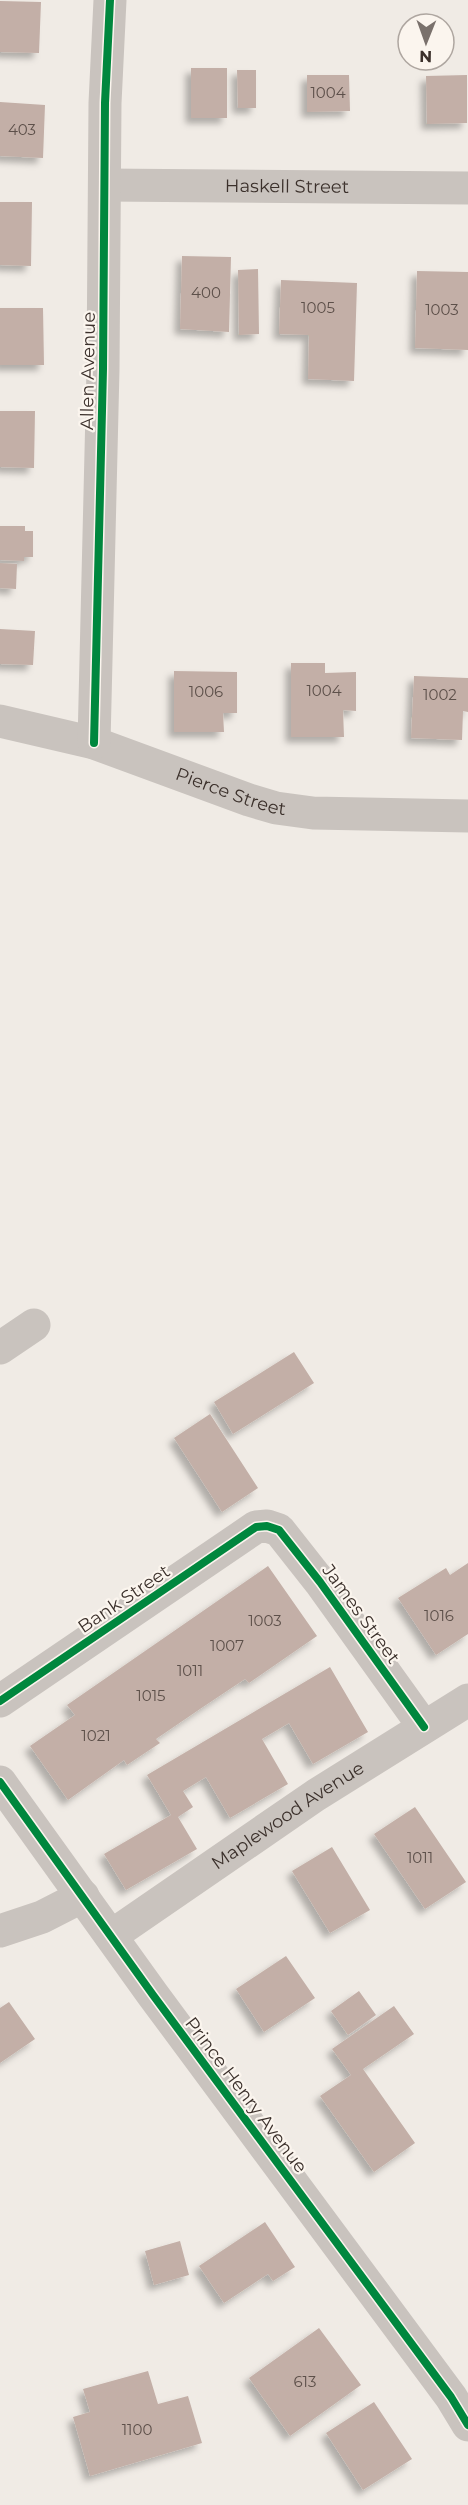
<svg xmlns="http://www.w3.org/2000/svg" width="468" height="2505" viewBox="0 0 468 2505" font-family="Montserrat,sans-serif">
  <defs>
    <filter id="shadow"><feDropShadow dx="-5.5" dy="5.5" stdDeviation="3" flood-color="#0004"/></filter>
  </defs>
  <rect width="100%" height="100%" fill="#f0ebe5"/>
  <path fill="#c3afa7" filter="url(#shadow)" d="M0,1L41,2L39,53L0,52Z
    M191,68H227V118H191Z
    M237,70H256V108H238Z
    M307,75H349L350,111L307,112Z
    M467,75V123L427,124L426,76Z
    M0,102L45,105L43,158L0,156Z
    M0,202H32L31,266L0,265Z
    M182,256L231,257L229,332L180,329Z
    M258,269L259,334L239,335L238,270Z
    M417,271L468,272V350L415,348Z
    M281,280L357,283L354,381L308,379L309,335L279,334Z
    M0,308H43L44,365H0Z
    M0,411H35L34,468L0,467Z
    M0,526H25V531H33V557H24V561L0,560Z
    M0,563L17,564L16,589L0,588Z
    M0,629L35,631L33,665L0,664Z
    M291,663H325V673L356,672V711L343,710L344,737H291Z
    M174,671L237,672V713H223L224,732H174Z
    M414,676L468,678V712L463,711L462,740L411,738Z
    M294,1352L314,1383L233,1434L214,1402Z
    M210,1414L258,1488L222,1512L174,1438Z
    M468,1563V1634L436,1655L398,1598L446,1568L450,1575Z
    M268,1566L317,1636L249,1683L245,1679L200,1709L156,1739L160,1743L127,1765L124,1760L68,1800L30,1746L75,1715L67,1705Z
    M330,1667L368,1732L313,1764L289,1723L262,1739L288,1784L230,1818L206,1777L183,1791L193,1807L178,1817L197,1849L126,1890L104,1854L171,1815L147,1775Z
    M415,1807L466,1882L425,1909L374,1834Z
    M332,1847L370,1910L330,1933L292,1871Z
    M286,1956L315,1998L264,2032L236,1989Z
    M359,1991L376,2015L348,2035L331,2011Z
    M9,2002L35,2039L0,2063V2008Z
    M394,2006L414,2034L363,2069L415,2143L374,2172L320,2096L351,2075L332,2049Z
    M265,2222L295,2267L273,2281L268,2274L224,2303L199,2266Z
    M180,2241L189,2275L154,2285L145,2251Z
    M319,2328L361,2385L290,2436L249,2378Z
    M148,2371L158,2404L188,2396L202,2443L90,2476L73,2417L90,2412L83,2389Z
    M374,2402L412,2459L363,2490L326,2433Z"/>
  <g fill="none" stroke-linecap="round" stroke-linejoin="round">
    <g stroke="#c9c3be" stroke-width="33">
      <path id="s1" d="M105,185L468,188"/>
      <path id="s2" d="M0,721L94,743L249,800L276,808L313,813L468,816"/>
      <path d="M94,743L103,369L105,103L110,0"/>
      <path d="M0,1348L34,1325"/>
      <path d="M0,1701L256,1527L267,1526L279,1530L320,1582L424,1727"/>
      <path d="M0,1782L153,1995L451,2397L468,2425"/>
      <path d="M0,1931L42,1917L83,1896"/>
      <path id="s3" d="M111,1936L316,1795L468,1700"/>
    </g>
    <defs>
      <path id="cycleway" d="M94,743L103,369L105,103L110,0
        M0,1701L256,1527L267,1526L279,1530L320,1582L424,1727
        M0,1782L153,1995L451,2397L468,2425"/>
    </defs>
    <use href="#cycleway" stroke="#fbf5ee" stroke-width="11"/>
    <use href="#cycleway" stroke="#00873e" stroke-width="8"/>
  </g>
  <g text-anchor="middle" stroke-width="4.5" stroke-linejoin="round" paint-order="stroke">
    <g font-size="15" fill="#5d504a">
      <text x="328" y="98">1004</text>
      <text x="22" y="135">403</text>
      <text x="206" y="298">400</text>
      <text x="318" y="313">1005</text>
      <text x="442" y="315">1003</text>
      <text x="324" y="696">1004</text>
      <text x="206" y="697">1006</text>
      <text x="440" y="700">1002</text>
      <text x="439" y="1621">1016</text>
      <text x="265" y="1626">1003</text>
      <text x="227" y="1651">1007</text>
      <text x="190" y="1676">1011</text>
      <text x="151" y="1701">1015</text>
      <text x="96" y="1741">1021</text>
      <text x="420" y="1863">1011</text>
      <text x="305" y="2387">613</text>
      <text x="137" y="2435">1100</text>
    </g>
    <g font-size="18" fill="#3b302b" stroke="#fbf5ee">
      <text dy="6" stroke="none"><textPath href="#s1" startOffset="182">Haskell Street</textPath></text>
      <text transform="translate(88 371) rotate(-89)" y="6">Allen Avenue</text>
      <text dy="6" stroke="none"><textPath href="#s2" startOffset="242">Pierce Street</textPath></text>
      <text transform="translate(124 1599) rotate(-34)" y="6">Bank Street</text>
      <text transform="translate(361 1614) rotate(54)" y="6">James Street</text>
      <text dy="6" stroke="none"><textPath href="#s3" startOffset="214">Maplewood Avenue</textPath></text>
      <text transform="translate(246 2095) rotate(53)" y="6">Prince Henry Avenue</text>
    </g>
  </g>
  <g transform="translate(426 42) rotate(181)"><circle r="28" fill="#fbf5ee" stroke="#aea6a0" stroke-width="1.5"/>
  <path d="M0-4.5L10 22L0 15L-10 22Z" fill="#7a716c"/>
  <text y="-9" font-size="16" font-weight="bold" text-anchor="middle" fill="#3b302b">N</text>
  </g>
</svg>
